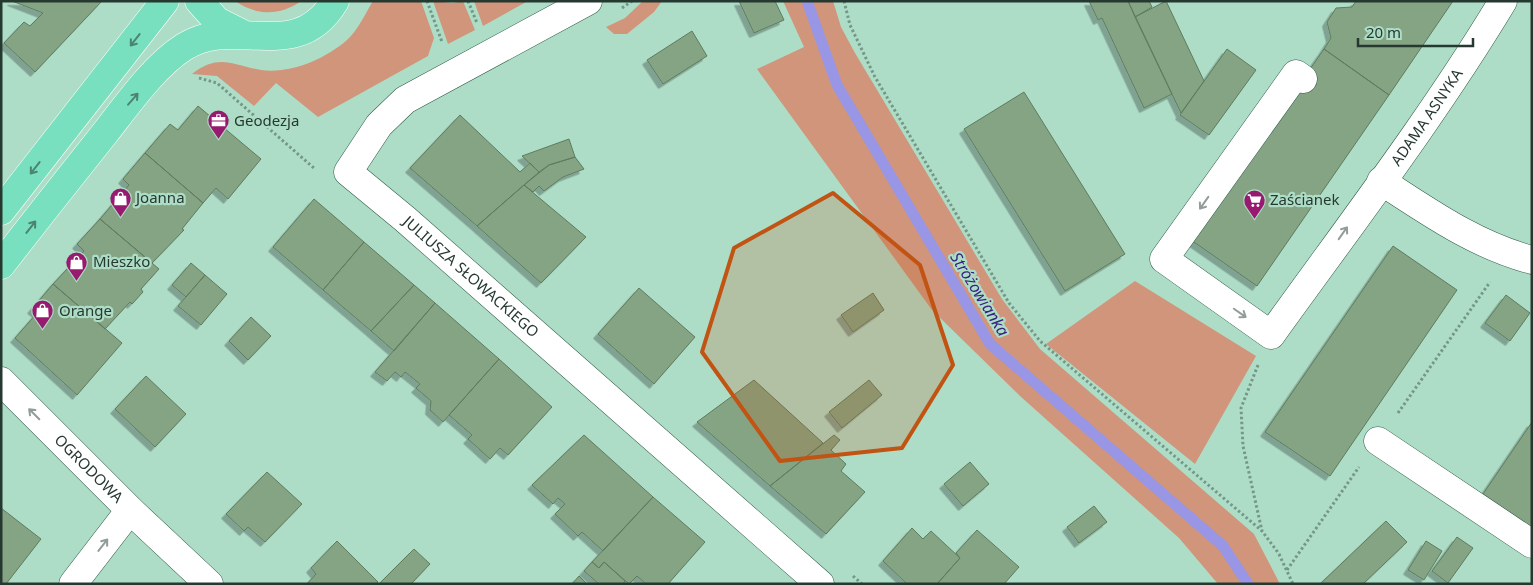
<svg xmlns="http://www.w3.org/2000/svg" width="1533" height="585" viewBox="0 0 1533 585" font-family="'Noto Sans',sans-serif">
  <defs>
    <filter id="shadow"><feDropShadow dx="-4.5" dy="4.5" stdDeviation="0" flood-color="#0004"/></filter>
  </defs>
  <rect width="100%" height="100%" fill="#aeddc7"/>
  <path fill="#d0957b" d="M235,1H301C280,16 257,16 235,1Z
    M373,1H421L434,38L428,56L318,117L276,83L254,106L217,76L192,74C219,53 232,65 261,70C291,74 325,59 347,40C358,30 365,14 373,1Z
    M433,1L453,3L463,1L475,30L448,44Z
    M474,1H528L483,26Z
    M643,1H662L654,12L627,34H614L606,27L625,18Z
    M783,1H833L841,27L855,53L1002,299L1040,349L1254,534L1280,584H1218L1179,538L1020,396L932,310L757,69L804,47Z
    M1135,281L1256,356L1195,464L1046,344Z"/>
  <g fill="none" stroke-linecap="round" stroke-linejoin="round">
    <path stroke="#9996e6" stroke-width="11" d="M807,1L837,85L990,344L1223,546L1248,584"/>
  </g>
  <path fill="#84a484" stroke="#5e7c5e" filter="url(#shadow)" d="M12,1H102L35,72L4,43L24,22L30,26L43,13Z
    M739,1H775L784,20L754,33Z
    M1089,1H1128L1172,94L1144,108L1102,18L1098,20Z
    M1128,1H1149L1152,7L1135,17Z
    M1166,1L1204,81L1181,113L1135,17Z
    M1356,1H1453L1389,95L1324,49L1331,38L1327,22L1336,8L1352,7Z
    M692,31L707,56L663,84L647,60Z
    M1227,49L1256,70L1209,135L1180,115Z
    M1324,49L1389,95L1257,286L1191,240Z
    M1024,92L1125,254L1065,291L964,129Z
    M198,106L261,159L228,199L216,188L203,203L145,153L170,124L178,130Z
    M460,115L520,172L530,163L539,172L477,226L410,168Z
    M569,139L575,157L549,165L539,172L522,156Z
    M145,153L203,203L182,229L184,230L152,263L100,219L129,185L123,179Z
    M575,157L584,169L563,177L544,191L539,186L533,192L524,185L549,165Z
    M524,185L586,237L541,283L477,226Z
    M314,199L364,242L323,290L273,247Z
    M100,219L159,269L141,289L143,292L132,304L130,302L105,329L53,284L84,251L77,244Z
    M364,242L414,285L371,331L323,290Z
    M1393,246L1457,290L1330,476L1265,432Z
    M191,263L205,275L186,297L172,285Z
    M205,275L227,294L201,325L178,306Z
    M53,284L122,343L77,395L15,338L37,313L32,309Z
    M414,285L435,303L394,351L371,331Z
    M639,288L695,337L654,384L598,334Z
    M873,293L884,310L853,332L841,315Z
    M1506,295L1530,313L1510,341L1485,323Z
    M435,303L499,359L443,422L430,410L431,401L416,388L420,384L405,372L401,377L395,372L387,381L375,372Z
    M251,317L271,336L248,360L229,341Z
    M499,359L552,407L508,455L500,448L490,459L468,439L472,435L449,415Z
    M146,376L186,414L155,447L115,409Z
    M754,380L823,443L770,486L697,422Z
    M869,380L882,395L842,428L829,412Z
    M1532,422V528L1483,494Z
    M584,435L653,497L603,551L582,532L578,536L555,514L565,504L558,498L553,504L532,485Z
    M834,435L840,440L831,450L846,464L841,471L865,492L826,534L770,486Z
    M970,462L989,484L963,506L944,484Z
    M267,472L302,504L265,542L248,527L244,531L226,514Z
    M653,497L705,542L668,584H646L637,576L629,584L604,562L599,568L592,562Z
    M1094,506L1107,522L1079,543L1067,527Z
    M1,508L41,539L6,584H1Z
    M1386,521L1407,542L1363,584H1320Z
    M912,528L923,539L931,531L960,558L937,584H907L883,561Z
    M977,530L1019,567L1004,584H937L960,558L956,553Z
    M1457,537L1473,548L1448,583L1432,571Z
    M337,541L378,582L376,584H307L316,574L311,568Z
    M1426,541L1442,551L1424,580L1408,570Z
    M414,549L430,564L411,584H379Z
    M592,562L599,568L604,562L625,581L623,584H599L584,571Z
    M579,576L587,584H572Z"/>
  <g fill="none" stroke-linecap="round" stroke-linejoin="round">
    <defs>
      <g id="minor">
        <path id="s1" d="M588,1L405,100L379,125L348,172L405,219L820,584"/>
        <path id="s2" d="M1303,79L1296,74L1164,259L1271,335C1350,225 1433,117 1503,1"/>
        <path d="M1381,181C1429,212 1475,245 1532,260"/>
        <path id="s3" d="M1,381L130,510L73,584"/>
        <path d="M1378,441L1532,544"/>
        <path d="M130,510L209,584"/>
      </g>
      <path id="major" d="M199,1L217,21L243,34
        M1,211L165,1
        M1,265C35,221 70,177 105,133C127,105 154,66 184,47C235,14 296,66 335,1"/>
    </defs>
    <use href="#minor" stroke="#305c49" stroke-width="29"/>
    <use href="#major" stroke="#fff" stroke-width="29"/>
    <path stroke="#749787" stroke-width="3" stroke-dasharray="2.5 2.5" stroke-linecap="butt" d="M427,1L442,42
      M468,1L477,23
      M844,1L850,25L875,77L1009,303L1040,341L1262,531L1279,554L1293,584
      M622,8L632,1
      M199,78L217,83L315,169
      M1258,365L1241,408L1243,446L1262,531
      M1398,413L1490,282
      M1287,570L1359,467
      M853,576L862,584"/>
    <use href="#minor" stroke="#fff" stroke-width="28"/>
    <use href="#major" stroke="#78e0bf" stroke-width="28"/>
  </g>
  <defs><path id="oneway-shaft" d="M-6 0H5M1.5-3L5.5 0L1.5 3" fill="none" stroke-width="1.6" stroke-linecap="round" stroke-linejoin="round" transform="scale(1.25)"/></defs>
  <g stroke="#4b8470">
    <use href="#oneway-shaft" transform="translate(135 40) rotate(128)"/>
    <use href="#oneway-shaft" transform="translate(133 99) rotate(-49)"/>
    <use href="#oneway-shaft" transform="translate(35 168) rotate(128)"/>
    <use href="#oneway-shaft" transform="translate(31 227) rotate(-52)"/>
  </g>
  <g stroke="#929c98">
    <use href="#oneway-shaft" transform="translate(1204 203) rotate(125)"/>
    <use href="#oneway-shaft" transform="translate(1343 233) rotate(-55)"/>
    <use href="#oneway-shaft" transform="translate(1240 313) rotate(35)"/>
    <use href="#oneway-shaft" transform="translate(34 414) rotate(-135)"/>
    <use href="#oneway-shaft" transform="translate(103 545) rotate(-52)"/>
  </g>
  <path fill="#c15313" fill-opacity="0.2" stroke="#c15313" stroke-width="4" stroke-linejoin="round" d="M833,193L920,265L953,365L902,448L780,461L702,352L734,248Z"/>
  <defs>
    <symbol id="office-pin" viewBox="-11 -11 22 30"><path d="M0 17L-7.5 6A9.5 9.5 0 1 1 7.5 6Z" fill="#981970" stroke="#aeddc7"/><path d="M-6-3h4V-5.5h4V-3h4V5H-6ZM-1-4.5V-3h2v-1.5ZM-6 0V1H6V0Z" fill="#fff"/></symbol>
    <symbol id="shop-pin" viewBox="-11 -11 22 30"><path d="M0 17L-7.5 6A9.5 9.5 0 1 1 7.5 6Z" fill="#981970" stroke="#aeddc7"/><path d="M-5-2.5h2.3a2.7 3.5 0 0 1 5.4 0H5L5.5 6h-11ZM-1.5-2.5h3a1.5 2.3 0 0 0-3 0Z" fill="#fff"/></symbol>
    <symbol id="supermarket-pin" viewBox="-11 -11 22 30"><path d="M0 17L-7.5 6A9.5 9.5 0 1 1 7.5 6Z" fill="#981970" stroke="#aeddc7"/><path d="M-6-5.5h2.5l.6 2H6L4.5 2H-2.5L-4.4-4H-6ZM-1.5 3.2a1.3 1.3 0 1 0 .1 0ZM3 3.2a1.3 1.3 0 1 0 .1 0Z" fill="#fff"/></symbol>
  </defs>
  <g fill-rule="evenodd">
    <use href="#office-pin" x="206" y="108" width="25" height="34"/>
    <use href="#shop-pin" x="108" y="186" width="25" height="34"/>
    <use href="#supermarket-pin" x="1242" y="188" width="25" height="34"/>
    <use href="#shop-pin" x="64" y="250" width="25" height="34"/>
    <use href="#shop-pin" x="30" y="298" width="25" height="34"/>
  </g>
  <g text-anchor="middle" stroke-width="4.5" stroke-linejoin="round" paint-order="stroke">
    <g font-size="15" fill="#263930" stroke="#aeddc7">
      <text dy="5" stroke="none"><textPath href="#s2" startOffset="635">ADAMA ASNYKA</textPath></text>
      <text dy="5" stroke="none"><textPath href="#s1" startOffset="462">JULIUSZA SŁOWACKIEGO</textPath></text>
      <text dy="5" stroke="none"><textPath href="#s3" startOffset="124">OGRODOWA</textPath></text>
    </g>
    <g font-size="15" fill="#263930" stroke="#aeddc7" text-anchor="start">
      <text x="234" y="126">Geodezja</text>
      <text x="136" y="203">Joanna</text>
      <text x="1270" y="205">Zaścianek</text>
      <text x="93" y="267">Mieszko</text>
      <text x="59" y="316">Orange</text>
    </g>
    <g font-size="16" font-style="italic" fill="#36237f" stroke="#aeddc7">
      <text transform="translate(980 294) rotate(58)" y="6">Stróżowianka</text>
    </g>
  </g>
  <rect width="1533" height="585" fill="none" stroke="#263930" stroke-width="5"/>
  <path d="M1358 38v8h115v-8" fill="none" stroke="#263930" stroke-width="2.5"/>
  <text x="1366" y="38" font-size="15" fill="#263930" stroke="#aeddc7" stroke-width="4" paint-order="stroke">20 m</text>
</svg>
